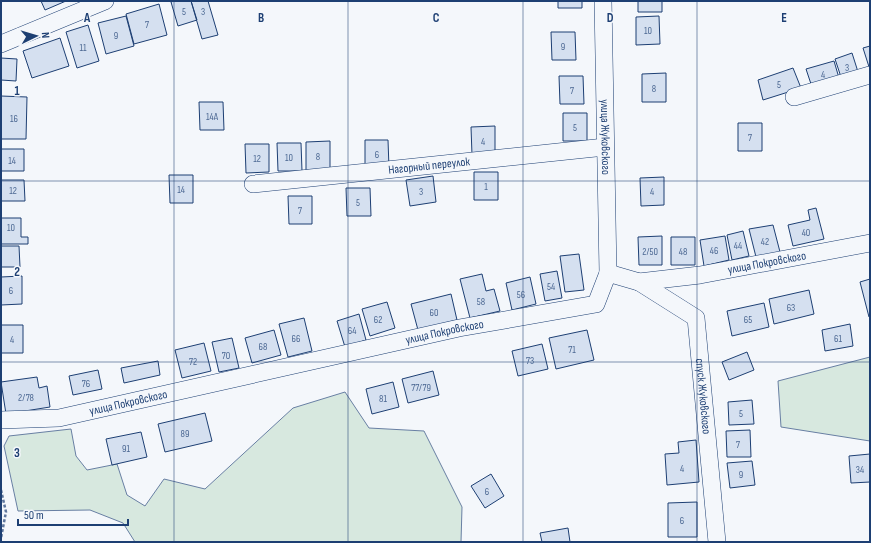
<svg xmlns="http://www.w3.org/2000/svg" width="871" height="543" viewBox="0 0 871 543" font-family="'Sofia Sans Condensed',sans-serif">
  <rect width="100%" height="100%" fill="#f4f7fb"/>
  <path fill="#d7e8df" stroke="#687fa3" d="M870,357V441L781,427L778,381Z
    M345,392L369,428L424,431L462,507L461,542H135L123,523L90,510L18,511L4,446L9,436L71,429L76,456L87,470L117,464L127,495L145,506L164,479L205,489L293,408Z"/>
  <path fill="#d5e0f0" stroke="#1d3f73" d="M41,1H66L45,10Z
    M174,1H191L197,20L178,26L171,2Z
    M191,1H208L218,35L202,39Z
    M558,1H582V8H558Z
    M638,1H662V12H638Z
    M159,4L167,35L134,44L126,14Z
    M126,16L134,46L106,54L98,23Z
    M659,16L660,44L636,45V17Z
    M88,25L99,61L77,68L66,32Z
    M551,32H575L576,60H552Z
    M60,38L69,66L32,78L23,51Z
    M870,46V70L863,48Z
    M852,53L859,75L842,80L835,59Z
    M1,58L17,59L16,81L1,80Z
    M834,61L839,78L812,87L806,69Z
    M793,68L801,88L763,100L758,80Z
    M666,73V102H642V74Z
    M559,76H583L584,104H560Z
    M1,96L27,97L26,139H1Z
    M199,102H223L224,130H200Z
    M563,113H587V141H563Z
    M738,123H762V151H738Z
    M495,126V154L472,155L471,127Z
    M365,140H388L389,168H365Z
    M330,141V169L306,170V142Z
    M277,143H301L302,171H278Z
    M245,144H269V172L246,173Z
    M1,149H24V171H1Z
    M474,172H498V200H474Z
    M169,175H193V203H170Z
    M433,176L436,202L410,206L406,180Z
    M664,177V205L641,206L640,178Z
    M1,180H24L25,201H1Z
    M346,188H370L371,216H347Z
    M288,196H312V224H289Z
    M816,208L824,239L793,246L788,225L810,220L808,210Z
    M1,218H21V237H28V244H1Z
    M773,225L780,252L756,257L749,229Z
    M743,231L749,256L732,260L727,235Z
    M662,236V265H639L638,237Z
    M725,236L729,260L704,266L700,240Z
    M671,237H695V265H671Z
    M1,246H19L20,267H1Z
    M579,254L584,290L565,292L560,256Z
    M557,271L562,298L545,301L540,274Z
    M482,274L486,291L494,289L500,311L470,318L460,279Z
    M22,276V304L1,305V277Z
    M530,277L536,304L512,310L506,283Z
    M870,279V317H869L860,282Z
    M809,290L814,314L774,324L769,299Z
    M451,294L457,320L418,330L411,304Z
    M387,302L395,328L370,336L362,309Z
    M764,303L769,327L732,336L727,311Z
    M359,314L366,340L345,347L337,321Z
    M304,318L312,351L288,357L279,324Z
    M850,324L853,346L825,351L822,330Z
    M1,325H23V353H1Z
    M274,330L281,355L252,363L245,338Z
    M587,330L594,360L556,369L549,338Z
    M232,338L239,368L219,372L212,342Z
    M204,343L211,371L182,378L175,350Z
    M542,344L548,369L518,376L512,351Z
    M747,352L754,370L729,380L722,362Z
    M158,361L160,375L124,383L121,368Z
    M98,370L102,389L73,395L69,376Z
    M433,371L439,395L408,403L402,379Z
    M37,377L39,388L47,386L50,407L6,414L1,382Z
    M393,382L399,407L372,414L366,389Z
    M752,400L754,424L729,425L728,402Z
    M205,413L212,441L165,452L158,424Z
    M750,430L751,457H727L726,431Z
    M141,432L147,457L112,465L106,439Z
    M696,440L699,482L667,485L665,454L679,453L678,442Z
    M870,454V482L851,483L849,456Z
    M752,461L755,485L730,488L727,463Z
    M491,474L504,496L485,508L471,486Z
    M697,502V537H668V503Z
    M568,528L570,542H542L540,533Z"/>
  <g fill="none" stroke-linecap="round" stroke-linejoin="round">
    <defs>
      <g id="minor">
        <path id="s1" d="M603,1L608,273"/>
        <path d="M1,44L105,1"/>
        <path d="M794,97L870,75"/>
        <path id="s2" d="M253,184L605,147"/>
        <path id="s3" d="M639,282L696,318L717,542"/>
        <path id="s4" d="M1,420L59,418L459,328L596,304L608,273L639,282L700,275L870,243"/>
      </g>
    </defs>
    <use href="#minor" stroke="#1d3f73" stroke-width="18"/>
    <path stroke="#5e769c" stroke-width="2.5" stroke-dasharray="3 2" stroke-linecap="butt" d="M1,490L6,512L1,538"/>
    <use href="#minor" stroke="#f4f7fb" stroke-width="17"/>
  </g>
  <path fill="none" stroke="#1d3f73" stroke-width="1" stroke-opacity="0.55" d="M174,1V542M348,1V542M523,1V542M697,1V542M1,181H870M1,362H870"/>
  <g text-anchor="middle" stroke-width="3" stroke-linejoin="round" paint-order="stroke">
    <g font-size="10" fill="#4b6792">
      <text x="184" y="15">5</text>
      <text x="203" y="15">3</text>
      <text x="147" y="28">7</text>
      <text x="648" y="34">10</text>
      <text x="116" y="39">9</text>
      <text x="563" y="50">9</text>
      <text x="83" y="51">11</text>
      <text x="847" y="71">3</text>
      <text x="823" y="78">4</text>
      <text x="779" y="88">5</text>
      <text x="654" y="92">8</text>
      <text x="572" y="94">7</text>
      <text x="212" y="120">14А</text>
      <text x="14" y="122">16</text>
      <text x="575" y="131">5</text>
      <text x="750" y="141">7</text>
      <text x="483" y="145">4</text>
      <text x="377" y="158">6</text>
      <text x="318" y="160">8</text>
      <text x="289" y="161">10</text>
      <text x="257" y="162">12</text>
      <text x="12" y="164">14</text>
      <text x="486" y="190">1</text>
      <text x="181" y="193">14</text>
      <text x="13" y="194">12</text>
      <text x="421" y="195">3</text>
      <text x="652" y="195">4</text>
      <text x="358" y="206">5</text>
      <text x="300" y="214">7</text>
      <text x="11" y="231">10</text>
      <text x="806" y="236">40</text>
      <text x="765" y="245">42</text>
      <text x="738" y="249">44</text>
      <text x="714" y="254">46</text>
      <text x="650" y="255">2/50</text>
      <text x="683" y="255">48</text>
      <text x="551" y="290">54</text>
      <text x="11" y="294">6</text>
      <text x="521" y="298">56</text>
      <text x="481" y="305">58</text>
      <text x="791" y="311">63</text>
      <text x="434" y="316">60</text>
      <text x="378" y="323">62</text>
      <text x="748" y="323">65</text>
      <text x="352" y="334">64</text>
      <text x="296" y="342">66</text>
      <text x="838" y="342">61</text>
      <text x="12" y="343">4</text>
      <text x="263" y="350">68</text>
      <text x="572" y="353">71</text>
      <text x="226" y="359">70</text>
      <text x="530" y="364">73</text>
      <text x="193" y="365">72</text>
      <text x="86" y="387">76</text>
      <text x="421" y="391">77/79</text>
      <text x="26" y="401">2/78</text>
      <text x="383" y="402">81</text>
      <text x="741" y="417">5</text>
      <text x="185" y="437">89</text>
      <text x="738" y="448">7</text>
      <text x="126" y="452">91</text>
      <text x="682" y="472">4</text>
      <text x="860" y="473">34</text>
      <text x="741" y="478">9</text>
      <text x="487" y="495">6</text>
      <text x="682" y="524">6</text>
    </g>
    <g font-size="12" fill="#1d3f73" stroke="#f4f7fb">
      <text dy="4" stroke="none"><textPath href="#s1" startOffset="136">улица Жуковского</textPath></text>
      <text dy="4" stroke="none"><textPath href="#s2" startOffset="177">Нагорный переулок</textPath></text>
      <text dy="4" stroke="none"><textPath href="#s4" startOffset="802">улица Покровского</textPath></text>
      <text dy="4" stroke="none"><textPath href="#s4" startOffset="453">улица Покровского</textPath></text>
      <text dy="4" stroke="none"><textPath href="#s3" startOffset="146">спуск Жуковского</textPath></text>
      <text dy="4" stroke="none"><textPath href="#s4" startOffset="129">улица Покровского</textPath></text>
    </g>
  </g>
  <g font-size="13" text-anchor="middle" font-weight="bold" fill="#1d3f73" stroke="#f4f7fb" stroke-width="3" stroke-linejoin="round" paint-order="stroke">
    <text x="87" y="22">A</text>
    <text x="261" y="22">B</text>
    <text x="436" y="22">C</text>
    <text x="610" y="22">D</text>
    <text x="784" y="22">E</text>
    <text x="17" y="95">1</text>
    <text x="17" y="276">2</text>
    <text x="17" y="457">3</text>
  </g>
  <rect width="871" height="543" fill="none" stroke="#1d3f73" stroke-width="4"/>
  <g transform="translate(36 36) rotate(85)" stroke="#f4f7fb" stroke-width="3" paint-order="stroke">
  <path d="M0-3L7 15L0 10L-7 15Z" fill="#1d3f73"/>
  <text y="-6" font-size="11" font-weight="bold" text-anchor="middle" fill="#1d3f73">N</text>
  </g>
  <path d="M18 519v6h110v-6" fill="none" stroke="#1d3f73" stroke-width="2"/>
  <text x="24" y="519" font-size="12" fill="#1d3f73" stroke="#f4f7fb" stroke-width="3" paint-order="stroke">50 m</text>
</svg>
